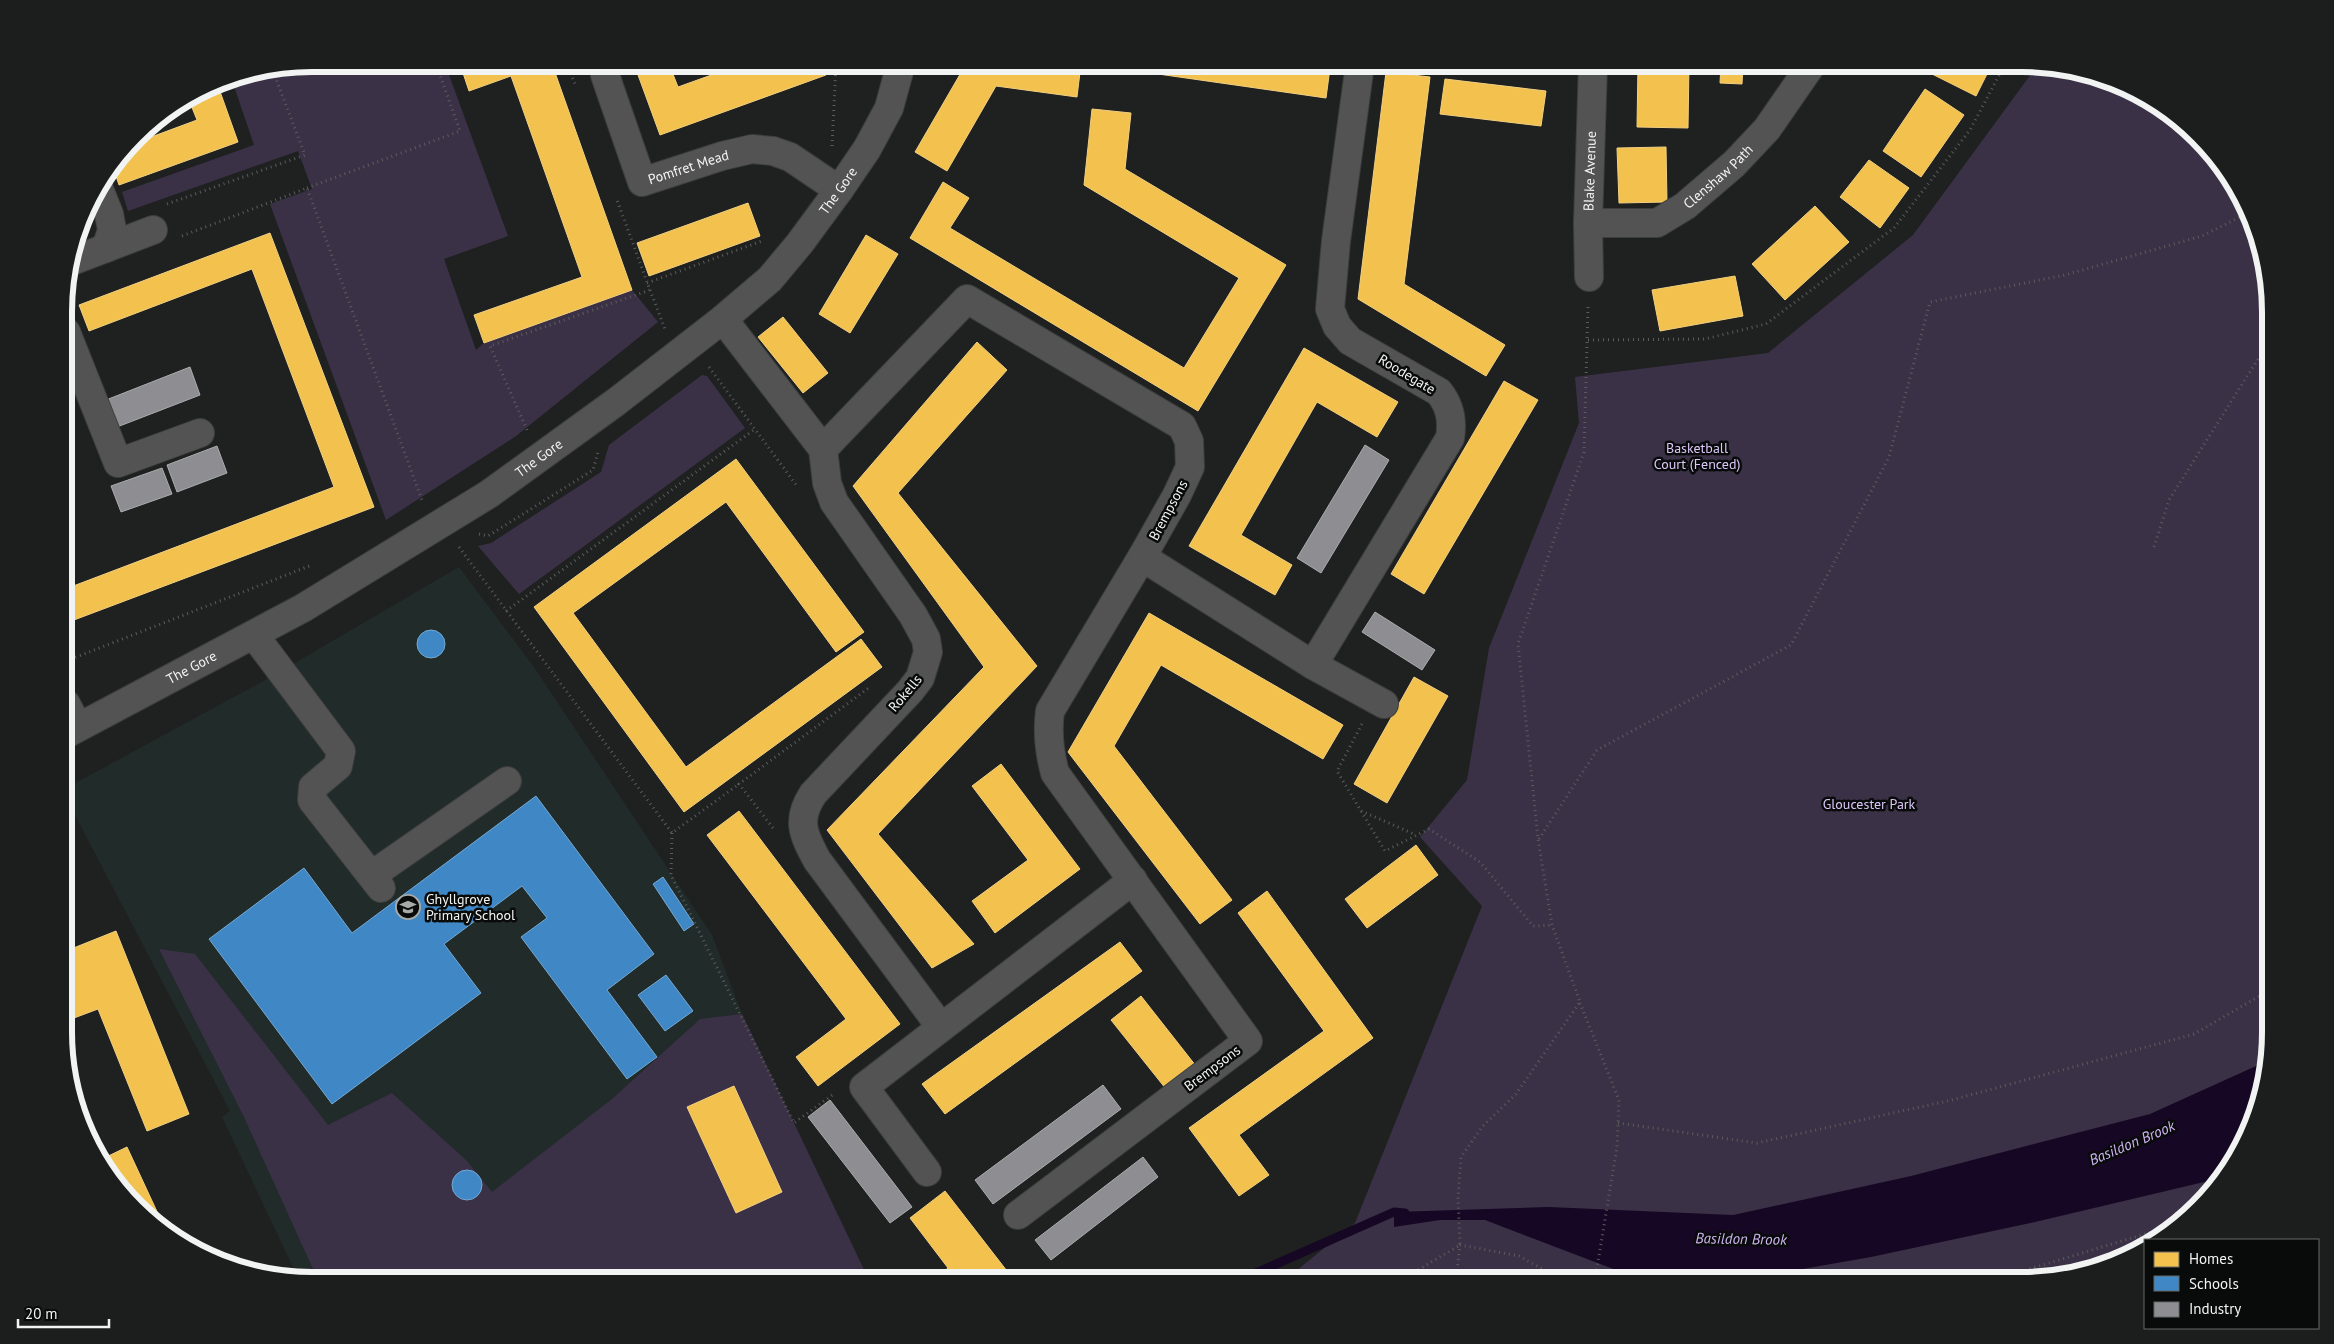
<svg xmlns="http://www.w3.org/2000/svg" width="2334" height="1344" viewBox="0 0 2334 1344" font-family="'PT Sans',sans-serif">
  <rect width="100%" height="100%" fill="#1f2120"/>
  <path fill="#212b29" d="M459,567L534,667L712,935L753,1043L771,1280H312L298,1278L222,1117L230,1111L66,798V788L269,678Z"/>
  <path fill="#3b3147" d="M312,64H445L508,236L444,259L476,350L484,343L632,290L658,322L516,436L386,520L270,204L312,189L298,151L128,211L122,192L254,145L232,80Z
    M2037,66L2086,72L2146,97L2197,136L2229,174L2257,233L2270,296V1048L2262,1096L2237,1156L2208,1196L2160,1239L2145,1240V1246L2101,1267L2038,1280H1285L1355,1223L1482,906L1420,837L1467,780L1489,648L1579,423L1575,377L1768,353L1913,235Z
    M702,375L707,376L745,428L519,594L478,546L491,543L601,472L609,445Z
    M159,949L195,954L328,1125L392,1093L467,1161L492,1192L612,1099L700,1019L742,1014L869,1280H318L244,1117Z"/>
  <path fill="#160824" d="M2267,1061C2260,1105 2247,1142 2221,1178L2035,1222L1871,1257L1740,1280H1726L1616,1270L1485,1220H1440L1394,1227V1212L1549,1207L1733,1215L1911,1176L2150,1114Z"/>
  <path fill="#f2c14e" stroke="#f2d080" d="M460,64H552L632,290L484,343L474,315L582,277L511,76L469,91Z
    M634,64H669L678,87L742,64H827L826,75L660,135Z
    M966,64H1081L1077,97L996,86L947,171L915,152Z
    M1102,64H1300L1330,68L1326,98L1102,66Z
    M1638,64H1689L1688,128L1637,127Z
    M1721,64H1743L1742,84L1720,83Z
    M1937,64H1992L1976,96L1932,74Z
    M1386,72L1430,77L1404,284L1505,345L1486,376L1358,299Z
    M1445,79L1546,91L1541,126L1440,114Z
    M217,83L238,142L119,185L114,170L135,143L197,120L189,100Z
    M1925,89L1964,115L1921,177L1883,151Z
    M1092,109L1131,113L1125,169L1286,265L1198,411L910,238L943,182L969,198L950,228L1184,368L1239,278L1084,185Z
    M1666,147L1667,202L1619,203L1617,148Z
    M1869,160L1909,188L1880,228L1840,197Z
    M748,203L760,236L649,276L637,243Z
    M1815,206L1849,242L1785,300L1752,264Z
    M270,233L374,507L66,623V581L68,588L334,487L252,269L89,331L79,305Z
    M866,235L898,254L850,333L819,314Z
    M1735,276L1743,316L1660,331L1652,290Z
    M783,317L828,373L803,393L758,337Z
    M977,342L1007,370L898,493L1037,666L878,834L974,944L932,968L827,830L984,667L853,486Z
    M1304,348L1398,402L1377,437L1317,402L1241,535L1292,565L1275,595L1189,546Z
    M1504,381L1538,400L1424,594L1391,574Z
    M736,459L864,632L836,652L726,502L573,613L686,767L861,639L882,667L684,812L534,607Z
    M1149,613L1343,725L1323,759L1161,665L1114,746L1232,900L1200,924L1068,752Z
    M1414,677L1448,696L1387,803L1354,784Z
    M1001,764L1080,869L995,933L972,901L1028,860L972,786Z
    M739,811L900,1024L818,1086L796,1057L846,1019L707,835Z
    M1416,845L1438,875L1367,928L1345,899Z
    M1267,891L1373,1038L1239,1135L1269,1175L1239,1196L1189,1128L1324,1031L1238,913Z
    M116,931L189,1114L147,1131L98,1009L66,1021V951Z
    M1120,942L1142,971L945,1114L922,1084Z
    M1141,996L1196,1066L1166,1089L1111,1020Z
    M66,1060L101,1150L96,1152L83,1127Z
    M734,1086L782,1192L736,1213L687,1107Z
    M127,1147L166,1231L148,1218L106,1170L100,1160Z
    M945,1191L1007,1271L995,1280H933L948,1268L910,1218Z"/>
  <path fill="#3f88c5" stroke="#75a8d3" d="M417 644a14 14 0 1 1 28 0a14 14 0 1 1-28 0Z
    M536,796L654,954L607,990L657,1057L627,1079L521,937L547,918L522,886L444,944L481,993L332,1104L209,939L304,868L352,933Z
    M663,877L694,924L684,931L653,884Z
    M666,975L693,1011L665,1031L638,995Z
    M452 1185a15 15 0 1 1 30 0a15 15 0 1 1-30 0Z"/>
  <path fill="#8d8d92" stroke="#abacaf" d="M190,367L200,395L117,427L106,400Z
    M1365,445L1389,460L1321,573L1297,558Z
    M217,446L227,473L177,492L167,465Z
    M162,468L172,494L121,512L111,486Z
    M1375,612L1435,650L1422,670L1362,632Z
    M1103,1085L1121,1109L993,1204L975,1180Z
    M830,1100L912,1207L890,1223L808,1117Z
    M1143,1157L1158,1177L1051,1260L1035,1240Z"/>
  <g fill="none" stroke-linecap="round" stroke-linejoin="round">
    <path stroke="#160824" stroke-width="9" d="M1240,1280L1394,1212L1405,1213"/>
    <defs>
      <g id="minor">
        <path id="s1" d="M605,75L642,182L722,156L752,149L773,151L790,157L839,190"/>
        <path d="M99,189L109,214L112,230L106,248"/>
        <path id="s2" d="M1588,223H1657L1685,206L1734,164L1767,129L1812,64"/>
        <path d="M72,261L153,230"/>
        <path id="s3" d="M1589,277L1588,223L1593,64"/>
        <path d="M723,319L823,449L827,483L834,502L913,615L926,639L928,652L920,678L910,691L813,794C796,820 803,834 817,860L940,1026"/>
        <path d="M66,332L118,463L200,433"/>
        <path d="M823,449L967,299L1182,426L1189,441L1190,467L1177,495L1142,557L1050,711C1047,733 1049,751 1055,773L1248,1041L1018,1215"/>
        <path d="M1142,557L1313,665L1384,704"/>
        <path d="M254,635L341,751L338,766L313,787L312,800L381,888"/>
        <path d="M1313,665L1450,438C1453,420 1450,406 1439,392L1350,341L1337,326L1330,309L1336,241L1360,64"/>
        <path d="M66,704L78,727"/>
        <path id="s4" d="M66,734L303,608L489,494L616,402L723,319L770,279L800,243L839,190L867,149L889,108L901,64"/>
        <path d="M372,875L507,781"/>
        <path d="M927,1172L864,1087L1133,880"/>
      </g>
    </defs>
    <use href="#minor" stroke="#3d3f3e" stroke-width="30"/>
    <path stroke="#5b5c5c" stroke-width="3" stroke-dasharray="1 4" stroke-linecap="butt" d="M567,64L575,84
      M568,66L575,64
      M832,146L836,64
      M307,188L460,131L436,64
      M167,204L305,155L273,71
      M182,236L307,188L422,500
      M647,283L762,241
      M67,289L68,302
      M650,290L665,329
      M1588,340L1705,339L1766,324L1894,228L1970,130L2005,64
      M709,367L797,486
      M527,430L490,346L650,290L617,200
      M479,534L488,536L593,470L598,452
      M459,547L672,833L739,784
      M2154,547L2169,500L2270,340
      M506,611L755,429
      M66,661L312,565
      M1362,724L1337,771L1385,851L1429,829L1480,862L1533,926L1552,925
      M1361,811L1416,835
      M773,828L739,784L870,687
      M672,833L671,875L794,1123L835,1093
      M1539,839L1597,750L1791,645L1889,457L1930,302L2065,275L2202,236L2248,213
      M1580,1003L1619,1100L1617,1147L1595,1280
      M1618,1123L1757,1143L1952,1100L2194,1034L2270,990
      M1401,1280L1460,1245L1458,1197L1461,1157L1482,1127L1516,1094L1580,1002L1552,925L1538,839L1518,644L1584,452L1588,306
      M1456,1280L1460,1245L1519,1256L1562,1280
      M1986,1280L2013,1274L2175,1225"/>
    <use href="#minor" stroke="#525352" stroke-width="28"/>
  </g>
  <defs>
    <symbol id="school-ring" viewBox="-11 -11 22 22"><circle r="9.5" fill="#090b0b" stroke="#a8aaa9" stroke-width="1.5"/><path d="M0-5L7-2L0 1L-7-2ZM-4 1L0 2.5L4 1V4Q0 6-4 4Z" fill="#a8aaa9"/></symbol>
  </defs>
  <g fill-rule="evenodd">
    <use href="#school-ring" x="394" y="893" width="28" height="28"/>
  </g>
  <g text-anchor="middle" stroke-width="5" stroke-linejoin="round" paint-order="stroke">
    <g font-size="14" fill="#f2f4f3" stroke="#090b0b">
      <text dy="5" stroke="none"><textPath href="#s1" startOffset="162">Pomfret Mead</textPath></text>
      <text dy="5" stroke="none"><textPath href="#s3" startOffset="106">Blake Avenue</textPath></text>
      <text dy="5" stroke="none"><textPath href="#s2" startOffset="146">Clenshaw Path</textPath></text>
      <text dy="5" stroke="none"><textPath href="#s4" startOffset="952">The Gore</textPath></text>
      <text transform="translate(1407 374) rotate(31)" y="5">Roodegate</text>
      <text dy="5" stroke="none"><textPath href="#s4" startOffset="548">The Gore</textPath></text>
      <text transform="translate(1168 510) rotate(-62)" y="5">Brempsons</text>
      <text dy="5" stroke="none"><textPath href="#s4" startOffset="142">The Gore</textPath></text>
      <text transform="translate(905 693) rotate(-50)" y="5">Rokells</text>
      <text transform="translate(1212 1068) rotate(-37)" y="5">Brempsons</text>
    </g>
    <g font-size="14" fill="#dcc7f9" stroke="#090b0b">
      <text x="1697" y="453">Basketball<tspan x="1697" dy="16">Court (Fenced)</tspan></text>
      <text x="1869" y="809">Gloucester Park</text>
    </g>
    <g font-size="14" fill="#f2f4f3" stroke="#090b0b" text-anchor="start">
      <text x="426" y="904">Ghyllgrove<tspan x="426" dy="16">Primary School</tspan></text>
    </g>
    <g font-size="15" font-style="italic" fill="#cfb4f2" stroke="#090b0b">
      <text transform="translate(2132 1143) rotate(-23)" y="5">Basildon Brook</text>
      <text transform="translate(1741 1239) rotate(1)" y="5">Basildon Brook</text>
    </g>
  </g>
  <path d="M0 0H2334V1344H0ZM312 72H2022A240 240 0 0 1 2262 312V1032A240 240 0 0 1 2022 1272H312A240 240 0 0 1 72 1032V312A240 240 0 0 1 312 72Z" fill="#1c1e1e" fill-rule="evenodd"/>
  <path fill="none" stroke="#f2f4f3" stroke-width="6" d="M312 72H2022A240 240 0 0 1 2262 312V1032A240 240 0 0 1 2022 1272H312A240 240 0 0 1 72 1032V312A240 240 0 0 1 312 72Z"/>
  <rect x="2144" y="1239" width="175" height="90" fill="#090b0b" stroke="#666868"/>
  <rect x="2154" y="1252" width="25" height="15" fill="#f2c14e" stroke="#666868"/>
  <text x="2189" y="1264" font-size="15" fill="#f2f4f3">Homes</text>
  <rect x="2154" y="1276" width="25" height="15" fill="#3f88c5" stroke="#666868"/>
  <text x="2189" y="1289" font-size="15" fill="#f2f4f3">Schools</text>
  <rect x="2154" y="1302" width="25" height="15" fill="#8d8d92" stroke="#666868"/>
  <text x="2189" y="1314" font-size="15" fill="#f2f4f3">Industry</text>
  <path d="M18 1319v8h91v-8" fill="none" stroke="#f2f4f3" stroke-width="2.5"/>
  <text x="25" y="1319" font-size="15" fill="#f2f4f3" stroke="#090b0b" stroke-width="4" paint-order="stroke">20 m</text>
</svg>
